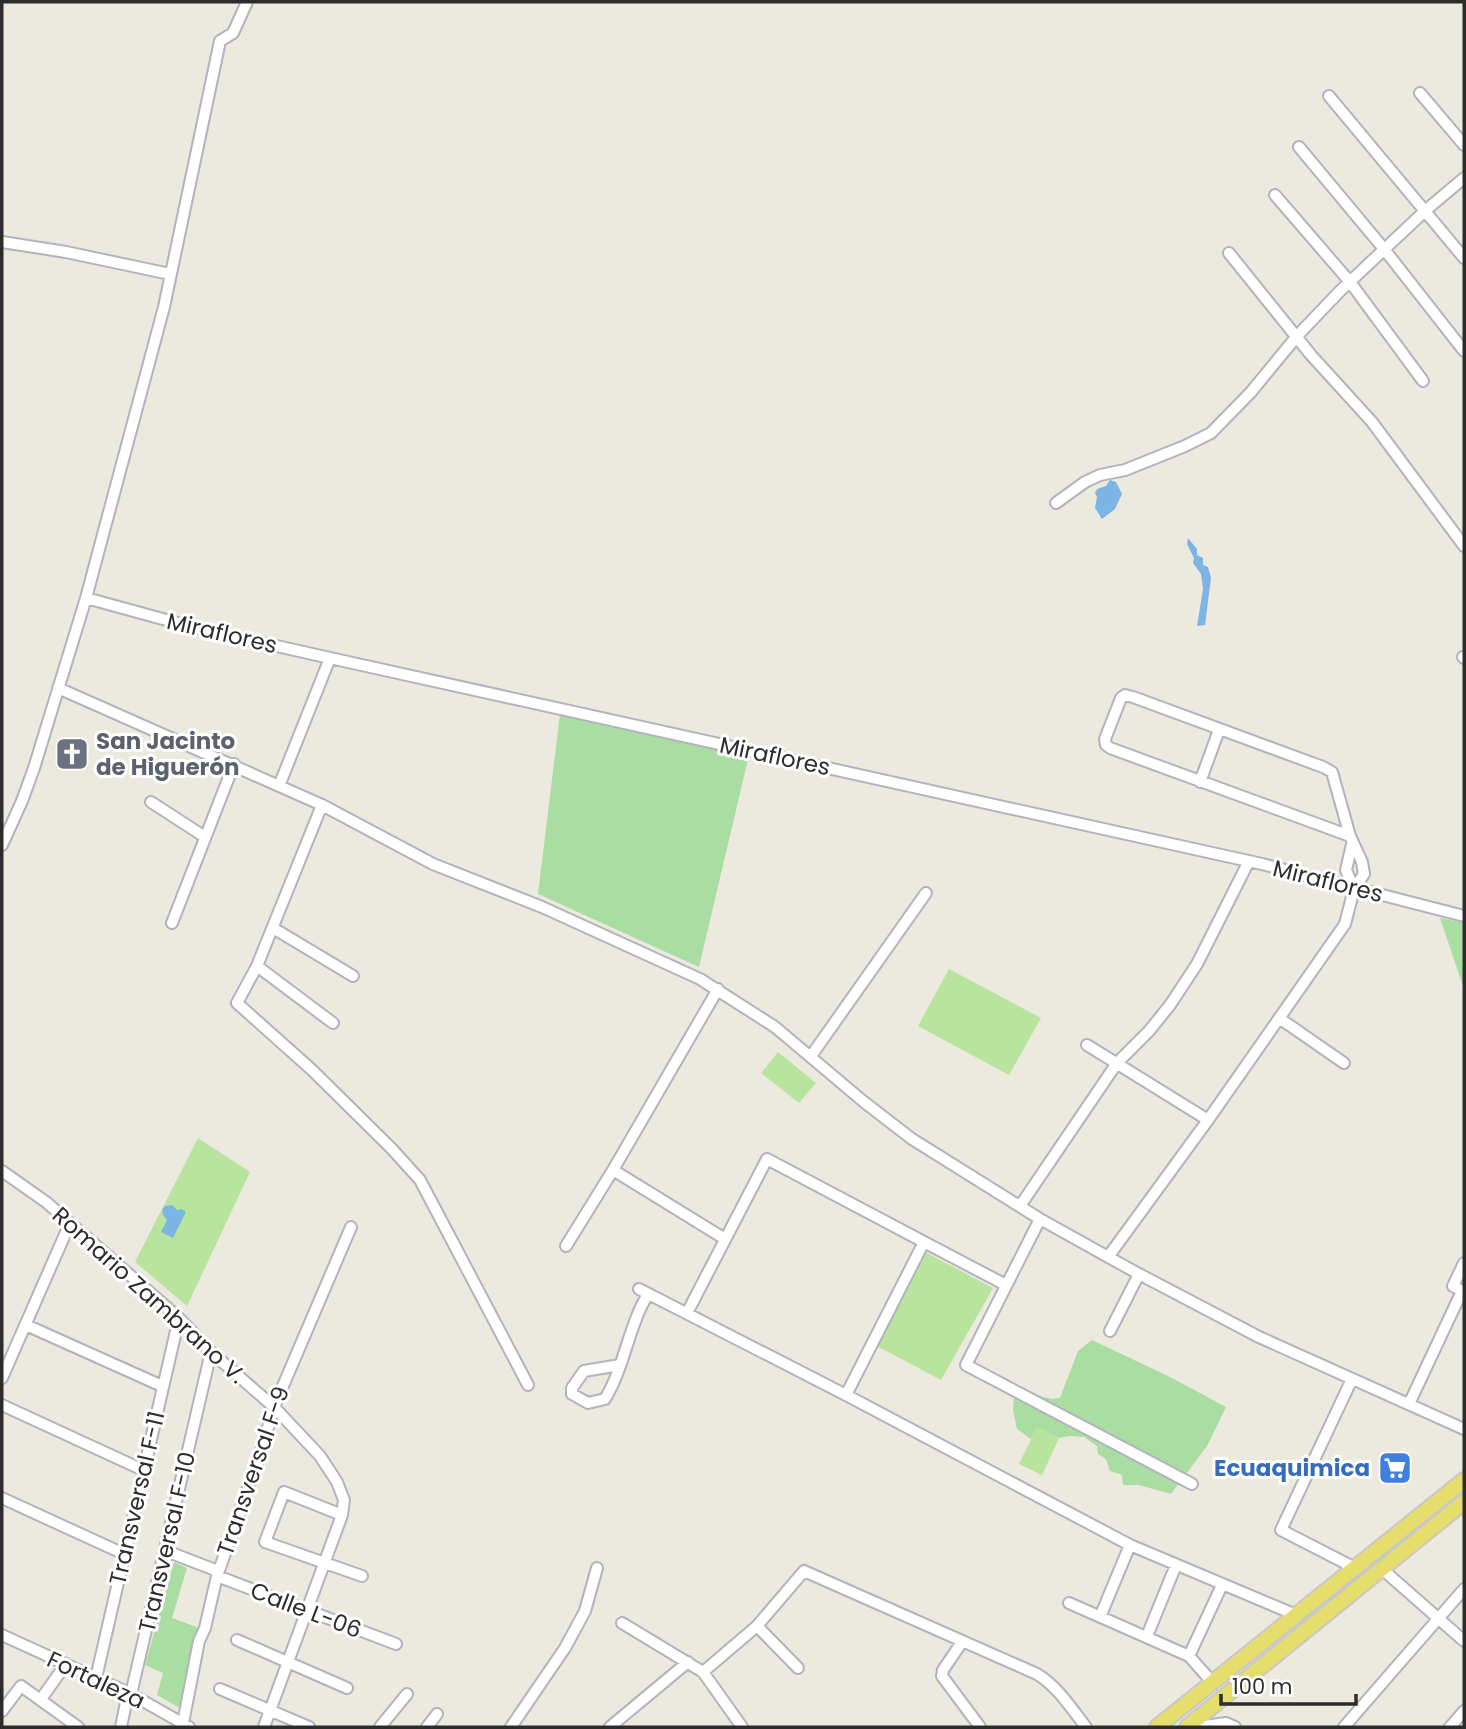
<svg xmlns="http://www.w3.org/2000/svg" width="1466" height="1729" viewBox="0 0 1466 1729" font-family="Poppins,sans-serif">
  <rect width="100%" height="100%" fill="#ece9df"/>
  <path fill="#aadda1" d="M560,714L749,755L699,967L538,894Z
    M1440,918L1464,923V989Z
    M1092,1340L1170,1377L1226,1407L1207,1446L1171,1494L1139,1485H1123L1122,1475L1110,1471L1106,1459L1098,1454L1097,1446L1084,1437L1070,1436L1059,1438L1037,1427L1031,1439L1017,1429L1013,1410L1014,1398L1036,1395L1052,1399L1060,1398L1078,1351Z
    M174,1562L187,1568L172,1618L199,1628L180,1708L157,1695L163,1673L145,1665Z"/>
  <path fill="#b9e49d" d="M949,969L1041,1018L1009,1075L918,1026Z
    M778,1052L816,1083L799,1103L761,1073Z
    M198,1138L250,1172L187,1306L135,1262Z
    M925,1252L993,1288L941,1380L873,1344Z
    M1037,1427L1059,1438L1042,1475L1019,1464Z"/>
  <path fill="#7cb5e4" d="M1110,480L1116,482L1122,494L1115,509L1102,519L1095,508L1097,497L1095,493L1097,489L1106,486Z
    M1188,538L1197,549V555L1203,558V565L1208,567L1211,578L1205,625L1197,626L1203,589L1201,574L1193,563L1194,558L1187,544Z
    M172,1205L177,1210L182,1209L186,1212L173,1238L161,1232L167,1220L163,1215L162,1210L165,1206Z"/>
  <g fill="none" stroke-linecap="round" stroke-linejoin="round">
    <defs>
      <path id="minor" d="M1420,93L1464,145
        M1329,96L1464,258
        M1299,147L1384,249L1464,351
        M1275,195L1350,282L1423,381
        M2,242L66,252L170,274
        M1229,253L1311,355L1372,422L1464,546
        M1056,503L1085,482L1100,475L1125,470L1185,446L1211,433L1251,392L1297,336L1340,291L1426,210L1464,178
        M86,598L192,627L330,658L1262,864L1464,916
        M1463,657L1464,658
        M58,688L322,805L433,864L542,907L700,979L775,1027L864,1102L912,1139L1040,1219L1139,1274L1259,1337L1464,1429
        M1200,782L1219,730
        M279,786L330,658
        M151,802L205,837
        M322,805L257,966L237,1003L312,1070L392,1149L420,1180L528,1385
        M1352,844L1346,870L1354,889
        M2,845L22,801L34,768L86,598L164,307L220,41L233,33L247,2
        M172,923L234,764
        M273,928L353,976
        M257,966L333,1023
        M1279,1018L1344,1063
        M1087,1045L1208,1120
        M811,1056L926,893
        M613,1170L725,1239
        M2,1171L46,1202L179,1318L211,1352L274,1407L320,1456L337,1482L344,1500L342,1515L264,1727
        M1020,1206L1117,1063L1149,1031L1170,1005L1197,964L1249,861
        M1040,1219L966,1365L1192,1484
        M566,1246L613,1170L718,989
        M1108,1257L1208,1120L1345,924L1354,889L1364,874L1362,862L1350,836L1332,772L1323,767L1133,697L1125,695L1121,698L1105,739L1106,745L1110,748L1350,836
        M1464,1263L1453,1286L1464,1292
        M639,1289L846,1395L1130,1545L1296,1615
        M687,1313L767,1159L924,1242
        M26,1325L162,1386
        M1110,1331L1139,1274
        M620,1365L584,1371L572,1388V1394L588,1403L605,1399C625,1366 628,1327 648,1294
        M2,1378L70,1223
        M1352,1379L1281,1530L1355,1568
        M846,1395L924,1242L1006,1285
        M1409,1404L1462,1291
        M2,1405L143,1470
        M2,1498L124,1554
        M342,1515L284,1492L265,1542L362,1576
        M166,1551L218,1571
        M1382,1569L1464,1641
        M217,1576L396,1644
        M1069,1603L1189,1656L1212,1682
        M1100,1617L1130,1545
        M622,1623L703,1672L742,1727
        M757,1626L798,1668
        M2,1635L131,1694L189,1727
        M1147,1636L1176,1565
        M237,1640L347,1688
        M962,1642L943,1670L942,1676L980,1727
        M1189,1656L1222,1585
        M703,1672L757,1626L804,1571L1037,1674C1058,1687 1071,1708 1086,1727
        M96,1678L179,1318
        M220,1689L309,1727
        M41,1699L66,1664
        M2,1711L21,1686L78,1727
        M183,1723L199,1641L205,1628L217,1576L261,1451L274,1407L351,1227
        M1205,1726L1226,1723L1235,1727
        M121,1727L128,1693L131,1694L211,1352
        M380,1727L407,1694
        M427,1727L437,1714
        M511,1727L565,1648L585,1611L597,1568
        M610,1727L688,1662
        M1344,1727L1464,1589
        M1450,1727L1464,1711"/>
      <path id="major" d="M1157,1727L1464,1480
        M1187,1727L1464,1502"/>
    </defs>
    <use href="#minor" stroke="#b2b3be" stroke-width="14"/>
    <use href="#major" stroke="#c8c8c8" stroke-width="18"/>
    <use href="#minor" stroke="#fff" stroke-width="10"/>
    <use href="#major" stroke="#e5de6c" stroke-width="14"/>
  </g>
  <defs>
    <symbol id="church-square" viewBox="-11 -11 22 22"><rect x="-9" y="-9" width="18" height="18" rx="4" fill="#6b7280" stroke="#fff"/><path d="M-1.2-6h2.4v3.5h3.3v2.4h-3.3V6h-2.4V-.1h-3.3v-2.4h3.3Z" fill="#fff"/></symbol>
    <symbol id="supermarket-square" viewBox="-11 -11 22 22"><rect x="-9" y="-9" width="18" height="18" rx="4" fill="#3f7fe0" stroke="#fff"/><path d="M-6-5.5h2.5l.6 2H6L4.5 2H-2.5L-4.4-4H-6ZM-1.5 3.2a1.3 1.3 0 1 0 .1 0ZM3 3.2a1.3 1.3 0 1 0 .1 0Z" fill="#fff"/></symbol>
  </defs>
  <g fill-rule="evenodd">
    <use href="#church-square" x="53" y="735" width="38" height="38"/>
    <use href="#supermarket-square" x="1376" y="1449" width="38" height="38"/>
  </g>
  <g text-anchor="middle" stroke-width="6" stroke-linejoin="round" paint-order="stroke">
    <g font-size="23" fill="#2c2c2c" stroke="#fff">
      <text transform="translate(222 633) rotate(13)" y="8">Miraflores</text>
      <text transform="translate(775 756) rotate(12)" y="8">Miraflores</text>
      <text transform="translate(1328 881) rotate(14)" y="8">Miraflores</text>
      <text transform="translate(149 1295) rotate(42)" y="8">Romario Zambrano V.</text>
      <text transform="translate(253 1471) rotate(-71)" y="8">Transversal F-9</text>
      <text transform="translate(137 1498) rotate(-77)" y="8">Transversal F-11</text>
      <text transform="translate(167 1542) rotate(-77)" y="8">Transversal F-10</text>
      <text transform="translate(306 1610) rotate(21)" y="8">Calle L-06</text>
      <text transform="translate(96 1680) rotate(25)" y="8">Fortaleza</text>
    </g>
    <g font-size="23" font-weight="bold" fill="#5b616d" stroke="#fff" text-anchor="start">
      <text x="96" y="749">San Jacinto<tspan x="96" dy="26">de Higuerón</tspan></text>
    </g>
    <g font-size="23" font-weight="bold" fill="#366cbe" stroke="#fff" text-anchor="end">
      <text x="1370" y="1476">Ecuaquimica</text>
    </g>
  </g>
  <rect width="1466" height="1729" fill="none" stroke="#2c2c2c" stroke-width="7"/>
  <path d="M1221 1694v10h135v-10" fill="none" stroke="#2c2c2c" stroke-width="3.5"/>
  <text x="1232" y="1694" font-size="21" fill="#2c2c2c" stroke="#ffffff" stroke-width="5" paint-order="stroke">100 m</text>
</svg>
